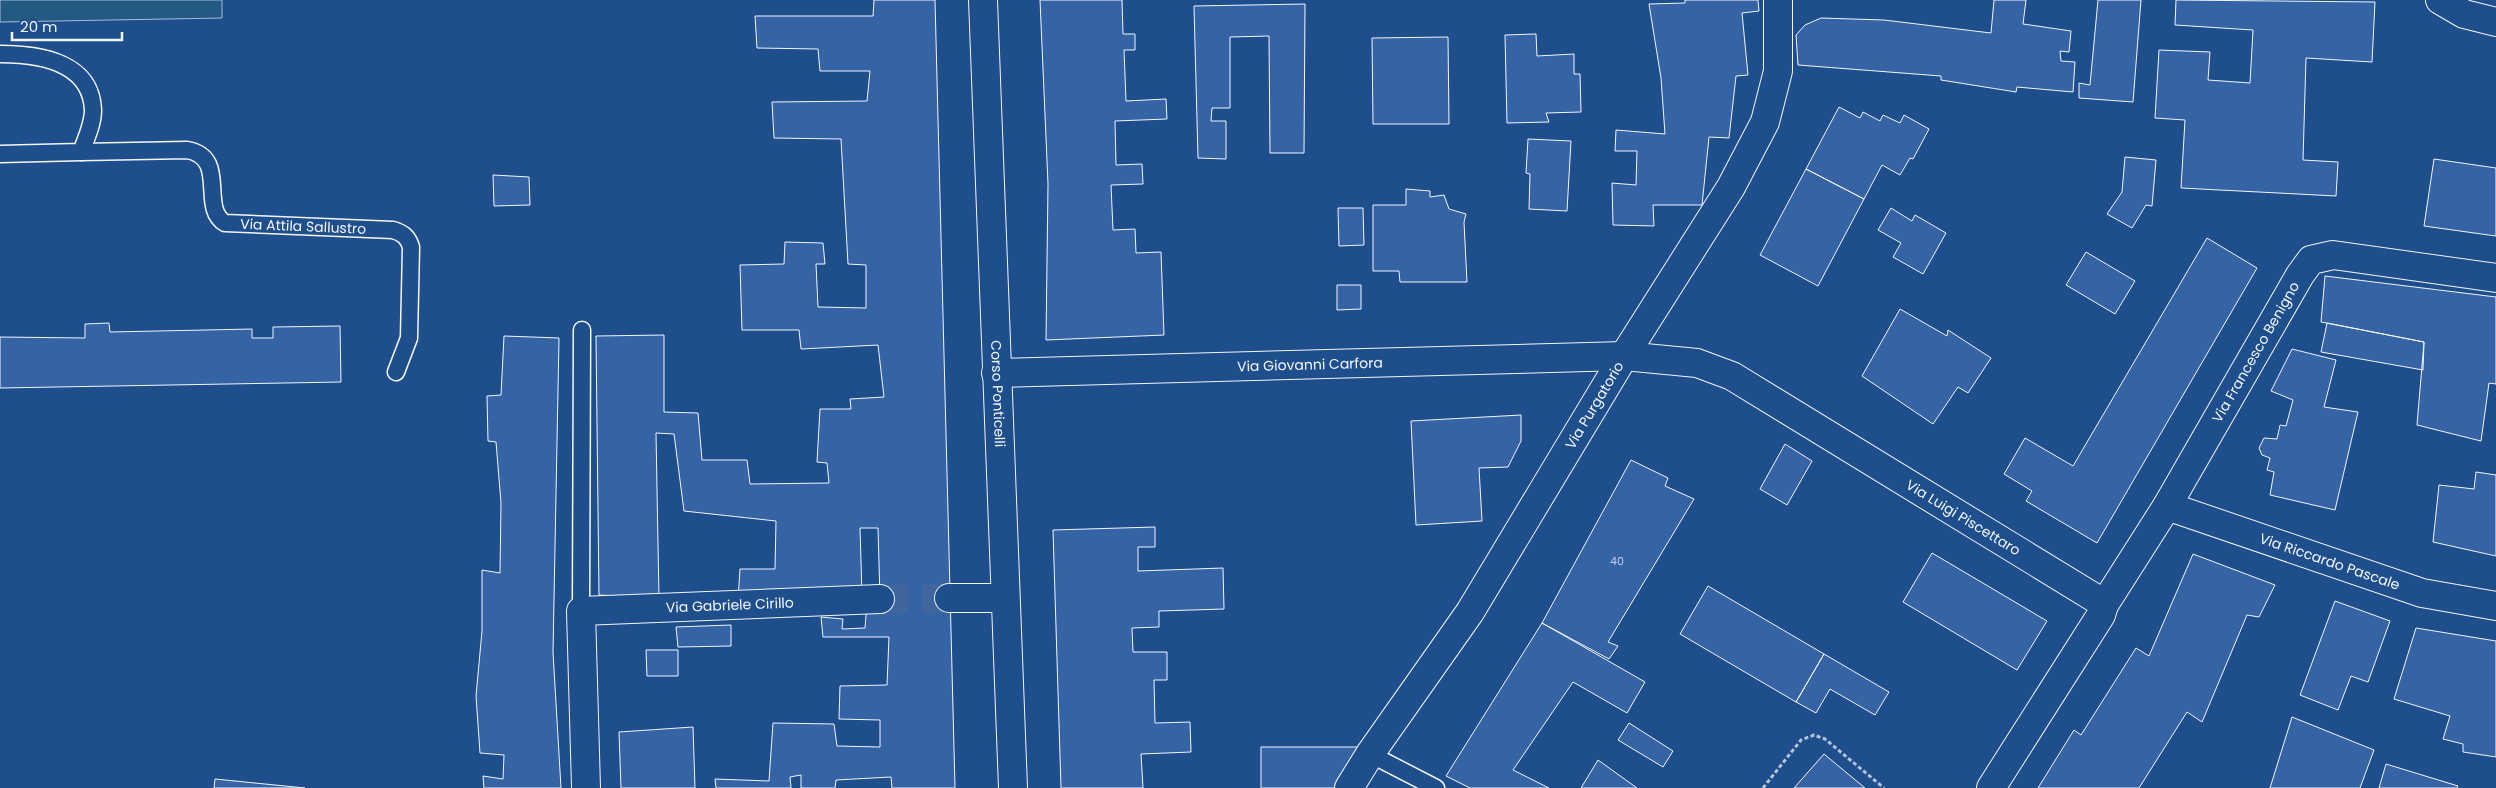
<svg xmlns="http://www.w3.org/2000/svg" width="2496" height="788" viewBox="0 0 2496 788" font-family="Poppins,sans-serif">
  <rect width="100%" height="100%" fill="#1f4e8c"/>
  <path fill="#245a82" stroke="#a8bbd7" d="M0,0H222V18L0,22Z"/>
  <path fill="#3563a3" stroke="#f2f6ff" d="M874,0H935L955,788H892L891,777L836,780L835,788H801V775L790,777L791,788H716L715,779L769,781L773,723L834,724L837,746L880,747V720L839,719L840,686L887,685L889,637H823L821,617L843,619L842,629L865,628L867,603L880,599L878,528H860L862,595L738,600L740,569H775L776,521L684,511L674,434L656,433L659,598L599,595L596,336L664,335V412L698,413L702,460H747L750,484L829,483L827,463L817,462L820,409H851L850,399L884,397L878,345L801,349L799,330H742L740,265L784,264L785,242L823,243L825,264H816L818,307L866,308V265L848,264L841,139L774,138L772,102L867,101L870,71H820L818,49L757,48L755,16H873Z
    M1040,0H1122L1123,34H1135V50H1124L1126,101L1166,99L1167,119L1115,121L1116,165L1142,164L1143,184L1111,185L1113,230L1135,229L1136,253L1161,252L1164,335L1046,340L1048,184Z
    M1685,0H1758L1759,11L1742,13L1748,75L1736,76L1729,138L1709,137L1702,205H1653L1654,226L1613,225L1612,183L1636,185L1637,151H1615L1616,130L1665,134L1661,78L1649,4L1685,3Z
    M1994,0H2026L2023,24L2071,31L2069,52L2060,51L2061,61L2075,62L2073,92L2017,87L2016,92L1941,80V76L1798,65L1796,35L1805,25L1821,18L1884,20L1991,33Z
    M2098,0H2141L2133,102L2079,98V83L2090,85Z
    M2176,0L2375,2L2372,62L2306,58L2303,160L2338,162L2336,196L2181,188L2185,120L2155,118L2159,50L2210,52L2208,80L2250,83L2253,30L2175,25Z
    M1305,4L1304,153H1270L1269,36L1230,37V108H1212L1211,121H1226V159L1198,158L1194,6Z
    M1536,34L1537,56L1574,54V74H1580L1581,112L1546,113L1549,122L1507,123L1505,35Z
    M1448,37L1449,124H1373L1372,38Z
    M1839,107L1860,118L1863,112L1880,121L1883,115L1900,123L1904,115L1929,129L1913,159L1910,158L1900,175L1882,165L1864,199L1806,169Z
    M1528,139L1571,141L1567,211L1529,209L1530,174L1526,173Z
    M2125,157L2156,160L2152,206L2146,205L2132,228L2107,214L2122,192Z
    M2434,159L2496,168V236L2424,226Z
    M1806,169L1864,199L1818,286L1760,255Z
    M493,175L529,177L530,205L494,206Z
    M1406,189L1430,191V197L1444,195L1449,209L1466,214L1464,222L1467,282H1400L1399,271H1373V205H1406Z
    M1338,208H1363L1364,245L1339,246Z
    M1891,208L1912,221L1915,215L1946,233L1923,274L1893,257L1901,243L1878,230Z
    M2207,238L2257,268L2097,543L2026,501L2032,491L2004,474L2025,438L2073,466Z
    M2086,252L2135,281L2115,314L2066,285Z
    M2325,276L2496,297V384L2489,383L2481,441L2417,425L2424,342L2321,322Z
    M1337,285H1361V309L1337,310Z
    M1900,309L1947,336L1948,330L1991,358L1968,393L1958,387L1933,424L1862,376Z
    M109,323L110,332L252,329V338H273V327L340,326L341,382L0,388V337L85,338V324Z
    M2327,323L2424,342L2423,370L2321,352Z
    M504,336L559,338L553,652L561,788H484L483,776L503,779L504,755L480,753L476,696L482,631V570L500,573L501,503L496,442L488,441L487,396L501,395Z
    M2292,349L2336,360L2324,407L2358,412L2335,510L2270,495L2274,472L2267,470L2270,458L2262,455L2259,448L2264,438L2277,439L2280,425L2286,426L2293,400L2271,391Z
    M1521,415V441L1508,467L1479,468L1482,521L1416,525L1411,421Z
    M1785,444L1812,461L1787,505L1760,489Z
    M1631,460L1668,478L1665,486L1694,499L1608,642L1618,646L1609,659L1542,623Z
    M2476,472L2496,475V556L2433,542L2439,485L2474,489Z
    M1155,527V547H1138V571L1223,568L1224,609L1159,611V627L1132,628L1133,652H1167V680H1154L1155,723L1190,722L1191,752L1141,754L1143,788H1061L1053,530Z
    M1932,553L2047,621L2017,670L1903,602Z
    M2193,554L2275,585L2259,617L2247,615L2202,722L2187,712L2139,788H2038L2074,730L2081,735L2136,648L2149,656Z
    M1708,586L1824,654L1796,702L1680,634Z
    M2335,601L2390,621L2368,682L2351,676L2338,710L2300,695Z
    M1542,623L1645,682L1627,713L1573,682L1513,770L1549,788H1470L1446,776Z
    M731,625V646L678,647L676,627Z
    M2416,628L2496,641V757L2463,752V744L2443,739L2450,716L2394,699Z
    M646,650H678V676H647Z
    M1824,654L1889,692L1875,715L1830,689L1816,713L1796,702Z
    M2292,717L2374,750L2360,788H2270Z
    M1629,723L1673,751L1663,767L1618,740Z
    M693,727L695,788H621L619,732Z
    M1261,747H1363L1339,788H1261Z
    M1824,754L1865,788H1794Z
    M1598,760L1637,788H1581Z
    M2386,764L2458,786L2457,788H2379Z
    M215,779L305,788H214Z"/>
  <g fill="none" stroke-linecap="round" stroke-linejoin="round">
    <path stroke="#3f679d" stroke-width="28" stroke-dasharray="28 14" stroke-linecap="butt" d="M880,599L949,598"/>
    <defs>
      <g id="service">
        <path d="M0,54C38,54 91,61 93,110C93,124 86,139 81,152L0,154"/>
        <path id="s1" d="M81,152L187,150C229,157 199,208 225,223L393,230C403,233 408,237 411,247L409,338L396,372"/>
        <path d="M581,611L582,330"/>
        <path d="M1370,754L1436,788"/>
      </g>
      <g id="minor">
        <path id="s2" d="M983,0L1013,788"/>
        <path d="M2440,0L2464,14L2496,22"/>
        <path id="s3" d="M996,373L1624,356L1697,363L1732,376L2103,603L2104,605L2101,615L1991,788"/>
        <path id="s4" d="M2167,506L2422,593L2496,606"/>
        <path d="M949,598H1005"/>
        <path id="s5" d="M2104,605L2167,506L2300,275L2311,260L2333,255L2496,278"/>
        <path id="s6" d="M586,788L581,611L880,599"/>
        <path id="s7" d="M1349,788L1370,754L1470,612L1624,356L1731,187L1765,122L1778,71V0"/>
      </g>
    </defs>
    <use href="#service" stroke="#f2f6ff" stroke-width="19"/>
    <use href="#minor" stroke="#f2f6ff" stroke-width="30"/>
    <path stroke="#b3c4dc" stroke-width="3" stroke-dasharray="4 2.5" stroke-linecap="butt" d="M1763,788L1801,740L1814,735L1825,739L1884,788"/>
    <use href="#service" stroke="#1f4e8c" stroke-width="16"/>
    <use href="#minor" stroke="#1f4e8c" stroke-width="28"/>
  </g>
  <g text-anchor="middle" stroke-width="4" stroke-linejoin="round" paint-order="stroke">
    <g font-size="11" fill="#c3d1e8">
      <text x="1617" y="565">40</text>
    </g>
    <g font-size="14" fill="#f2f6ff" stroke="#1f4e8c">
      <text dy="5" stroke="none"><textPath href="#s1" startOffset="274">Via Attila Sallustro</textPath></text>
      <text dy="5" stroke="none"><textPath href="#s5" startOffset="295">Via Francesco Benigno</textPath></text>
      <text dy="5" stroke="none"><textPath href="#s3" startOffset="314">Via Giovanni Carfora</textPath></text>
      <text dy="5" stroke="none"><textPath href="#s2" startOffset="394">Corso Ponticelli</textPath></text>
      <text dy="5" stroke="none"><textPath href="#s7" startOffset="455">Via Purgatorio</textPath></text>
      <text dy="5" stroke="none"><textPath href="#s3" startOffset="1010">Via Luigi Piscettaro</textPath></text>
      <text dy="5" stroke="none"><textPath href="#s4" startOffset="172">Via Riccardo Pascale</textPath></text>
      <text dy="5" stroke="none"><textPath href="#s6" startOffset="326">Via Gabriele Cirillo</textPath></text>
    </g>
  </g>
  <path d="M12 32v8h110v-8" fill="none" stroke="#f2f6ff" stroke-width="2.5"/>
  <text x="20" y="32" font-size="15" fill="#f2f6ff" stroke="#1f4e8c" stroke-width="4" paint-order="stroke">20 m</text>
</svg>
